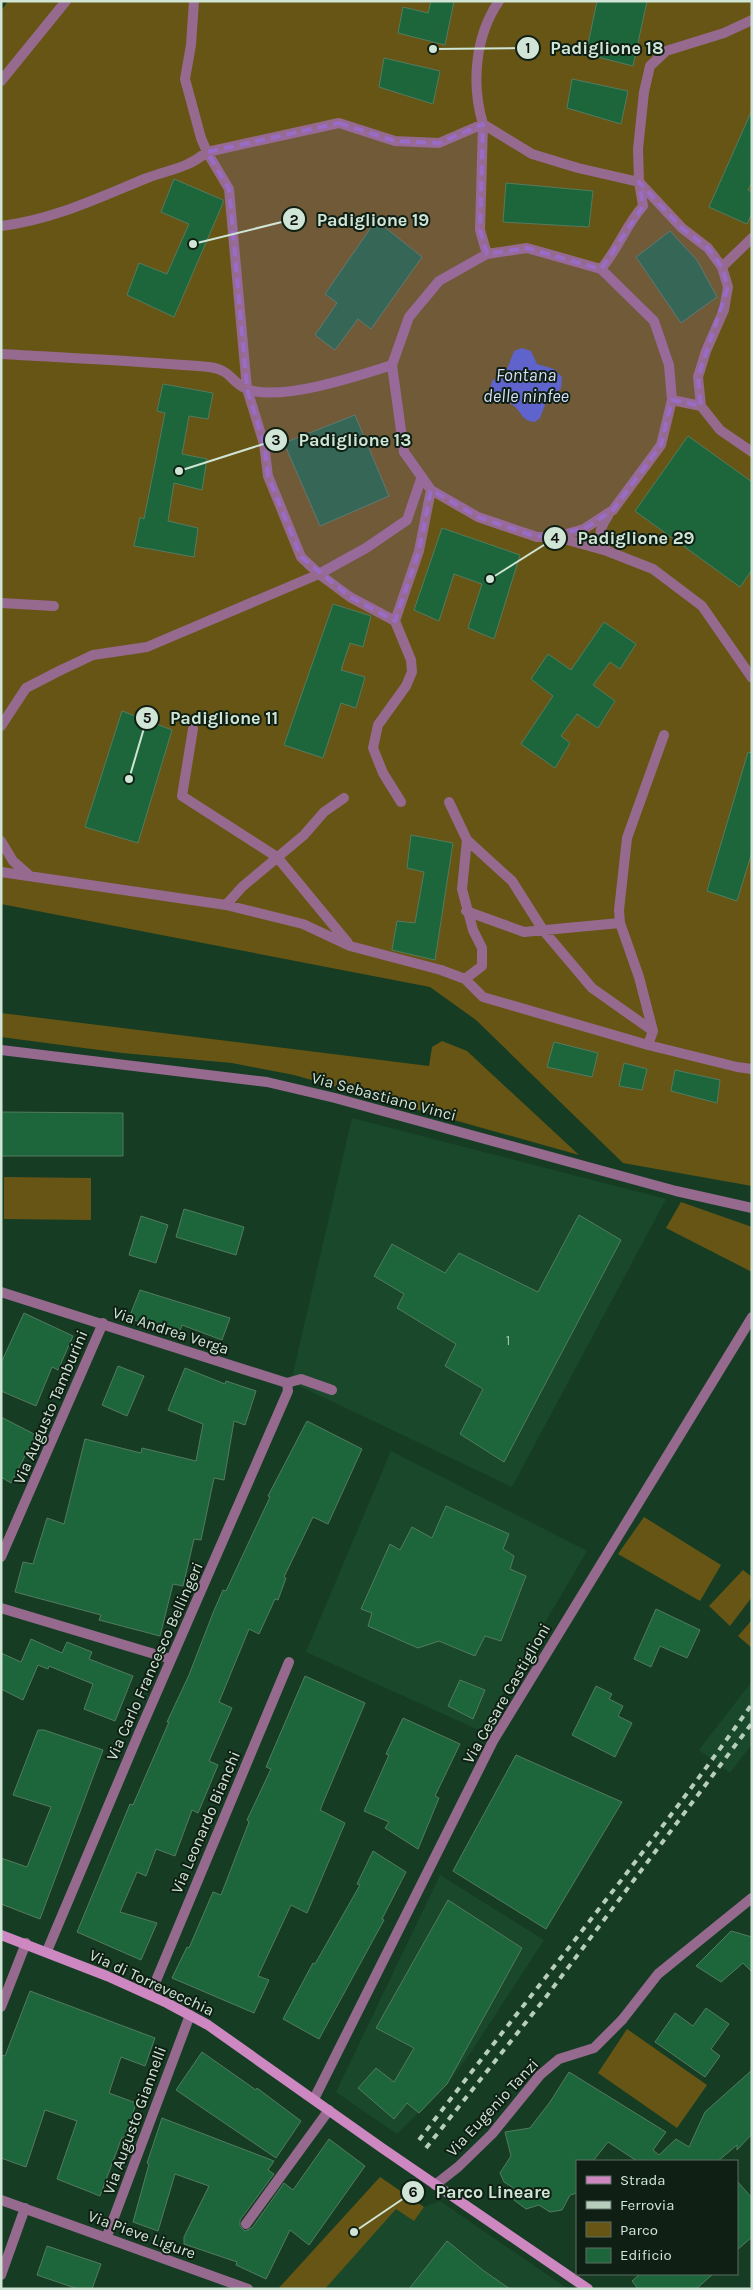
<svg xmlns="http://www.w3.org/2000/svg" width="753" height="2290" viewBox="0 0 753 2290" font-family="Karla,sans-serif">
  <rect width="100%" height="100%" fill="#163d24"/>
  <path fill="#1a482b" d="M352,1118L666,1199L512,1487L291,1382Z
    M391,1451L587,1551L481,1731L306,1652Z
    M752,1681V1744L730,1773L699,1750Z
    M440,1875L544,1940L471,2052L447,2084L397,2134L336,2092Z
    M440,2201L568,2289H325L396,2208L414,2221L424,2207Z"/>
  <path fill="#675515" d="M8,1H752V1186L623,1163L476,1020L430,987L1,904V11Z
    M1,1013L429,1066L432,1047L442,1041L467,1051L579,1155L294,1075L232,1063L122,1053L1,1037Z
    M4,1177L91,1178V1220L4,1219Z
    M681,1202L752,1227V1272L666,1228Z
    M644,1517L721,1565L700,1601L618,1554Z
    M743,1570L752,1577V1597L730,1626L709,1606Z
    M752,1620V1648L738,1636Z
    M627,2029L707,2085L677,2128L598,2073Z
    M380,2177L424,2207L414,2221L396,2209L325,2289H278Z"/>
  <path fill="#5161cd" d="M522,348L531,351L537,364L554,369L562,377L561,389L548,397L540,418L535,422C522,421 523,414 514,406C503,397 485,406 492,381L506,372L514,351Z"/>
  <path fill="#1d653a" stroke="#537b5f" d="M431,1H454L445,45L398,33L403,7L428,13Z
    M597,1H647L633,66L586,54Z
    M384,58L440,71L433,104L379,87Z
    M572,79L628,91L621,124L567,108Z
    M752,110V182L748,190L752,192V213L747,224L709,207Z
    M174,179L223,200V203L174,317L127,295L139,263L167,274L189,224L161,212Z
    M506,183L593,191L589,227L503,222Z
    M376,220L422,257L371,329L358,319L335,350L315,335L337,303L325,294Z
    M670,231L697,260L717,297L681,323L636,257Z
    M163,384L213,393L208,419L189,416L182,454L207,459L202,490L174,483L168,521L198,528L194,557L134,546L140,517L144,519L165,413L157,411Z
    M355,415L389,496L320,526L284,443Z
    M688,436L752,482V570L740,587L635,511Z
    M442,528L520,555L494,639L468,628L482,584L454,574L439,621L414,610Z
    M333,604L371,616L363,647L350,643L341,670L365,677L356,708L341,703L323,758L284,745Z
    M604,622L636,644L620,669L610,662L593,685L615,701L598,728L577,714L561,736L570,743L555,768L521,744L553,696L531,679L548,654L571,670Z
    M122,711L172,730L138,843L85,827Z
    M748,752L752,753V852L737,901L707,891Z
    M411,835L453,843L435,960L392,950L397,921L415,923L424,872L407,868Z
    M554,1042L598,1053L592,1077L547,1067Z
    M624,1063L647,1069L642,1090L619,1086Z
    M675,1070L720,1080L717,1103L671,1091Z
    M1,1112L123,1113V1156H1Z
    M184,1209L244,1227L236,1255L176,1237Z
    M579,1215L621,1240L504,1462L460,1434L483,1389L445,1366L456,1344L397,1308L404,1294L374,1276L392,1244L445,1273L459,1253L538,1292Z
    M141,1216L168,1225L156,1263L129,1255Z
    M140,1290L230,1318L222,1340L182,1325L178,1336L129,1318Z
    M24,1313L73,1336L58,1370L52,1367L36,1406L1,1391V1363Z
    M118,1366L144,1376L127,1416L102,1405Z
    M185,1368L225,1384L226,1381L256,1391L245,1425L234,1421L224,1480L214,1478L201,1540L194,1539L183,1586L173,1584L160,1636L99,1620L101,1615L15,1592L23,1562L33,1564L47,1518L64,1524L85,1439L141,1453L142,1448L196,1461L203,1424L168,1410Z
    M1,1417L36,1435L11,1483L1,1477Z
    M307,1421L362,1449L328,1524L313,1517L284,1577L286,1578L278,1600L275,1599L259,1634L249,1629L219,1702L232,1708L209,1761L218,1765L198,1813L192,1810L175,1856L156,1849L146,1876L137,1872L120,1912L157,1923L141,1960L77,1932L130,1804L133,1805L169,1722H167L189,1675L213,1613L223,1590L226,1591L270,1497L268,1496Z
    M446,1506L509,1534L503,1549L514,1556L510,1569L526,1576L501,1641L485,1636L475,1656L439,1641L418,1648L368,1626L372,1613L361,1609L390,1544L400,1550L412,1527L432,1538Z
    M656,1609L700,1630L687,1658L660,1646L651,1667L634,1659Z
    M31,1639L62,1653L67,1642L92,1652L89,1659L133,1676L115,1721L84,1709L93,1684L49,1666L48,1669L38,1665L23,1700L1,1689V1653L21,1662Z
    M305,1676L365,1703L320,1810L345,1823L307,1913L291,1905L258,1976L269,1980L254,2013L172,1978L187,1947L189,1948L213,1892L221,1895L249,1822L247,1820L271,1769L266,1767Z
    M460,1680L485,1690L473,1719L448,1706Z
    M596,1686L612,1694L609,1699L623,1706L618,1716L632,1723L615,1757L572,1735Z
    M403,1718L460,1744L435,1796L439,1798L418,1849L385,1828L389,1822L364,1811L389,1755L386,1754Z
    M38,1730H44L103,1750L40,1919L1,1904V1858L27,1867L51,1807L13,1795Z
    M516,1755L622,1802L546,1929L453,1871Z
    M373,1851L406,1872L382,1919L384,1920L319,2039L283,2019L313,1963L315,1964L360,1885L357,1884Z
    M448,1900L522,1948L447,2084L419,2113L407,2103L394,2119L358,2088L376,2068L394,2082L414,2048L376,2028Z
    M731,1931L752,1937V1972L743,1963L721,1982L696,1966Z
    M30,1991L155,2038L145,2066L121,2057L109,2093L136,2103L125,2138L122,2137L100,2196L57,2179L77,2121L45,2110L26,2167L1,2158V2055L5,2056Z
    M706,2008L729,2024L711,2049L720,2056L705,2077L655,2042L675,2013L693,2026Z
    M202,2052L256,2090L257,2088L301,2121L276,2158L176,2090Z
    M752,2070V2134L737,2150V2145L718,2161H637L608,2142L593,2161H577V2193L570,2195L562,2210L550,2212L539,2205L526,2209L514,2200L512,2187L504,2182L500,2173L511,2156L505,2132L530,2128L550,2102L569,2072L666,2132L653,2150L659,2155L676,2139L689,2147L705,2112Z
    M162,2118L274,2161L268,2170L274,2174L240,2220V2226L245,2231L252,2228L284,2183L293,2190L329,2139L365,2166L309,2245L290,2230L266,2279L236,2265L237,2262L184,2244V2237L209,2186L175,2174L158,2231L133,2222L149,2164L147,2163Z
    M737,2181L752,2198V2237L737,2250Z
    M447,2241L484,2271L510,2289H409Z
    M47,2246L101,2264L92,2289H78L37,2275Z
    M640,2274H713L696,2289H638L632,2281Z"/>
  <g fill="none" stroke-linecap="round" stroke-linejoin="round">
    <path stroke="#966a8e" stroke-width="10" d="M194,1L191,45L185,79L201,138L207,152L229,189L247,389L264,444L268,476L301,557L319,574L350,597L395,621L411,660L412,672L406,686L378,725L373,748L383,773L401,802
      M499,1C475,36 471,84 483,124L532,154L578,168L639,182L682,228L708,248L722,267L728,287L724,310L706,351L698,377L701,406L720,430L752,452
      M1,81L66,1
      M1,226C53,220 100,197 147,178C171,169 186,169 207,152L339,123L395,141L439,143L483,124L480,230L487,254
      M527,248L601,269L654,321L669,365L672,400L661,445L613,510L584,529L556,537H537L478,517L431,490L404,452L392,365L409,317L439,281L487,254Z
      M722,267L752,238
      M601,269C618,249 626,225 643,206L639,182L638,149L644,92L650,66L666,51L724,33L752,20
      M1,354C71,358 140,361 209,367C232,370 231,383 247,389C280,402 358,376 392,365
      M672,400L701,406
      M557,537L607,551L653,569L702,606L752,678
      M607,551C597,537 599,529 608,516
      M1,603L54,606
      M395,621L419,551L431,490
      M1,726L26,688L61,670L93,655L147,647L319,574L366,548L407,520L421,479
      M193,729L182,796L277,857L348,943
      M449,802L467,840L462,889L473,930L482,948V966L465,979
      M467,840L512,881L543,930L592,988L653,1031
      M1,841L13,861L30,876
      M1,872L226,905L303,924L350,946L441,970L465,979L483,997L648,1045L737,1067L752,1069
      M226,905L242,887L304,835L324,812L344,798
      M466,911L524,932L620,923
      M648,1045L653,1031L639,977L620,923L619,910L627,838L664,735
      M435,2185L458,2167L492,2134L540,2075L559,2059L594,2048L622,2020"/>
    <path stroke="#966a8e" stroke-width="10" d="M1,1292L287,1383L301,1379L332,1390
      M1,1557L103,1323
      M1,1608L171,1659
      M47,1951L139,1733L288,1391L287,1383
      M150,1995L289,1662
      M1,2007L26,1943
      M622,2020L658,1974L752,1898
      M314,2099L493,1741L752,1317
      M1,2200L248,2289
      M246,2224L329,2110
      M107,2236L190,2015
      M1,2275L25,2208"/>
    <path stroke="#966a8e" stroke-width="10" d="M1,1050L267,1082L335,1098L676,1191L752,1208"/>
    <path stroke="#cd88c1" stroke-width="10" d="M1,1935L107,1976L167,2003L208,2025L382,2148L588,2289"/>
    <path stroke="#b7cebd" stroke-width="4" stroke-dasharray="6 6" stroke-linecap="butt" d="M419,2140C530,1995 646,1854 752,1704
      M426,2148L546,1997L752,1723"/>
  </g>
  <path fill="#996dc7" fill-opacity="0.2" stroke="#996dc7" stroke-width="4" stroke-dasharray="10 6" stroke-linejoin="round" d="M339,123L395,141L439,143L483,124L480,230L487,254L527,248L601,269L643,206L639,182L682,228L708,248L722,267L728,287L698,377L701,406L672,400L661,445L613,510L584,529L537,537L478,517L431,490L419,551L395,621L350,597L301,557L268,476L264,444L247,389L229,189L207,152Z"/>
  <g text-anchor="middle" stroke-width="4" stroke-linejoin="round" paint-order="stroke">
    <g font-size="14" fill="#a3c5ae">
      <text x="508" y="1345">1</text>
    </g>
    <g font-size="16" fill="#d0e5d5" stroke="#0f1f14">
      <text transform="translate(384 1096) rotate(15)" y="6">Via Sebastiano Vinci</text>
      <text transform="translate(171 1330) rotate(18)" y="6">Via Andrea Verga</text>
      <text transform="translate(50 1407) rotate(-67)" y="6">Via Augusto Tamburini</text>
      <text transform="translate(154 1661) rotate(-66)" y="6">Via Carlo Francesco Bellingeri</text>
      <text transform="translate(506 1693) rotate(-60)" y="6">Via Cesare Castiglioni</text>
      <text transform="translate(205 1822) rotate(-67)" y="6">Via Leonardo Bianchi</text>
      <text transform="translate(152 1982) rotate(25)" y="6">Via di Torrevecchia</text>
      <text transform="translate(492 2107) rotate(-47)" y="6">Via Eugenio Tanzi</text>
      <text transform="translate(134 2120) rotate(-70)" y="6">Via Augusto Giannelli</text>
      <text transform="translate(142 2234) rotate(20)" y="6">Via Pieve Ligure</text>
    </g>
    <g font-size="18" font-style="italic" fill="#d7dffb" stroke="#0f1f14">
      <text x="526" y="381">Fontana<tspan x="526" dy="21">delle ninfee</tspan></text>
    </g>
  </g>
  <path fill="none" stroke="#d0e5d5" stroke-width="2" d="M433 49L528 48M193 244L294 219M179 471L276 440M490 579L555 538M129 779L147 718M354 2232L413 2192"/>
  <g fill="#d0e5d5" stroke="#0f1f14" stroke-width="2">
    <circle cx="433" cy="49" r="5"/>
    <circle cx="193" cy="244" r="5"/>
    <circle cx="179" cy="471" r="5"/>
    <circle cx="490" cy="579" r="5"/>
    <circle cx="129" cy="779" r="5"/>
    <circle cx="354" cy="2232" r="5"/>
    <circle cx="528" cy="48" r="12"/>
    <circle cx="294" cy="219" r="12"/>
    <circle cx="276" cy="440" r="12"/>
    <circle cx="555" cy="538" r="12"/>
    <circle cx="147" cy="718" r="12"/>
    <circle cx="413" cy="2192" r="12"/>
  </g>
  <g font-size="15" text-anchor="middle" font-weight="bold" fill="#111">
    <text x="528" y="53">1</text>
    <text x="294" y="225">2</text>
    <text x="276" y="445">3</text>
    <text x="555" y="543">4</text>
    <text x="147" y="723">5</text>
    <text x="413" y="2197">6</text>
  </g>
  <g font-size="18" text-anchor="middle" font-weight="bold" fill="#d0e5d5" stroke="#0f1f14" stroke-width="4" stroke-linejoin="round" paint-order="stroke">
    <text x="607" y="54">Padiglione 18</text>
    <text x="373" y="226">Padiglione 19</text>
    <text x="355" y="446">Padiglione 13</text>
    <text x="636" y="544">Padiglione 29</text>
    <text x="224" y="724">Padiglione 11</text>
    <text x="493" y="2198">Parco Lineare</text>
  </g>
  <rect width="753" height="2290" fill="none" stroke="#d0e5d5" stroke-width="5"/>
  <rect x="576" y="2160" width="162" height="115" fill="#0f1f14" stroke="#5c6e61"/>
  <rect x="586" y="2176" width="25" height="8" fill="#cd88c1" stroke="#5c6e61"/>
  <text x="620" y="2185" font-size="15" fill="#d0e5d5">Strada</text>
  <rect x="586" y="2201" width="25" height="8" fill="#b7cebd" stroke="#5c6e61"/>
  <text x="620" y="2210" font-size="15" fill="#d0e5d5">Ferrovia</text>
  <rect x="586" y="2222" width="25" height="15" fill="#675515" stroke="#5c6e61"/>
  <text x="620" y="2235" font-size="15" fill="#d0e5d5">Parco</text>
  <rect x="586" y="2248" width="25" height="15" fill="#1d653a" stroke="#5c6e61"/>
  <text x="620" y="2260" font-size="15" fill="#d0e5d5">Edificio</text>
</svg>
